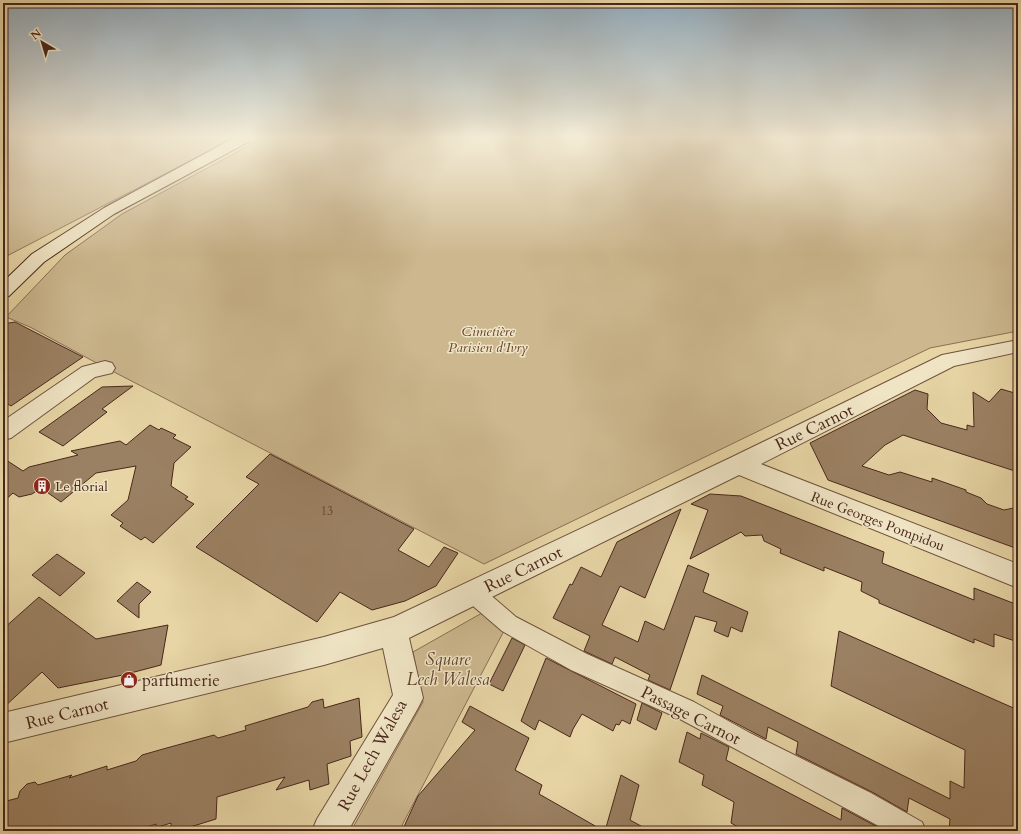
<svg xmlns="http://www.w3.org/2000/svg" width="1021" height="834" viewBox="0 0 1021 834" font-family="Cardo,serif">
  <rect width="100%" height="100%" fill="#e7d5a5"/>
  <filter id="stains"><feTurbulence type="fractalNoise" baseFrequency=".005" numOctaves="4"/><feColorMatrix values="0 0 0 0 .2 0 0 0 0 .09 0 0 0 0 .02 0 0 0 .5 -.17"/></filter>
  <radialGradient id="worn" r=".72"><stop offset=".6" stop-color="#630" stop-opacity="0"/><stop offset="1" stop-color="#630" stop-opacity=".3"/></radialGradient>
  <path fill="#ccb78e" stroke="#8a6f54" d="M3,138H234L3,258Z
    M263,138H1018V331L930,348L484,564L91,360L30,327L6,317L65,255L122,214Z
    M489,609L506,627L399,831H351L423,702L413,652Z"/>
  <path fill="#9b8163" stroke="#49271b" d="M15,322L83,357L11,406L3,401V324Z
    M133,386L102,409L107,412L63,446L39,432L102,387Z
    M1001,389L1018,394V472L903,435L885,445L862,466L889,475L900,472L932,482V478L966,490V492L981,498L987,504L1004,510L1018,507V549L828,480L810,443L915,390L928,394L927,409L941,423L967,430V425L974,427L973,392L989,402Z
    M150,425L159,430L161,428L176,435L173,438L191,447L174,463L171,486L188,497L185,499L194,504L153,543L145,537L141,540L120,526L123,523L111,515L128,500L136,466L96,473L61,502L41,488L32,494L19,497L13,493L3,502V458L23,471L29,467L78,455L71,451L120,441L126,445Z
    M270,454L414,529L398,550L429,567L444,547L458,553L436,586L405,601L372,610L340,592L317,622L196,547L259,484L246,477Z
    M710,494L741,496L884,552L882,563L974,600V588L1018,605V642L994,634V647L974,639V643L879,603V600L861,591L862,582L824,567V571L780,553L781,549L764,541L762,535L745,536L741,532L690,559L708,510L691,504Z
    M681,509L645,598L620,586L602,625L638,642L645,621L664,630L688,565L709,574L703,592L748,612L742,632L731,627L728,637L714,631L717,622L695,616L670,690L648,680L650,675L615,657L612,664L584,651L590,636L553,618L570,584L572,585L581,567L601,577L617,542Z
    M57,554L85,573L60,596L32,575Z
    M137,582L151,592L139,604V618L117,601Z
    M39,597L96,639L168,625L161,665L123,675L58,688L42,672L3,708V629Z
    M839,631L1018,710V831H949L950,819L909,798L907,812L872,792L796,754L798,742L768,727L766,739L720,715L723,706L697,694L702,675L950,799V781L964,788L965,750L831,686Z
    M512,638L525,645L503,691L489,684Z
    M546,658L636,704L630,724L622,720L619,725L616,724L613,731L582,714L573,729L570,737L539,720L535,730L521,721Z
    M359,698L362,737L350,741L351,756L327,764L329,784L310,790L309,780L276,790L285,777L217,797L216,819L187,828V831H171V823L155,828L156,824L136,831H3V802L18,798L20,791L27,784L35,782L38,785L72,775L69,778L107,766V770L136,761L142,755L163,749L214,735L218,738L246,730L245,726L308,707L312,702L323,699L324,708Z
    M642,703L662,713L656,730L637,720Z
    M470,706L529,738L515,770L542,785L539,794L604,831H402L418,796L475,730L462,722Z
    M687,732L700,739L701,733L729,747L726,760L841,820L842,808L885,831H745L731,823L734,802L702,785L704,775L679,762Z
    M621,775L639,785L630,820L650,831H605Z"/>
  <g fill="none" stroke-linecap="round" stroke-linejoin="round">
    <defs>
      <path id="pedestrian" d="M473,583L480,586L516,617L587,654L694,702L750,733L871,793L922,822L926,831H888L678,718L571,670L502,631L466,600L463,593L466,586Z"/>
      <path id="minor" d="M1018,340V352L954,366L761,464L1018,564V588L739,475L409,638L423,698L418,708L348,831H312L317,819L393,695L383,648L324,665L3,743V713L324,637L394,617L730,458L942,355Z
        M105,361L112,363L115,368L112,373L95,377L11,438L3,440V421L82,367Z"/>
      <path id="secondary" d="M234,138H251L250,141L114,214L44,262L9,296L3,298V282L32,254L104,208Z"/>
    </defs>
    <use href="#pedestrian" stroke="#70523e" stroke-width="2"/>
    <use href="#minor" stroke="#70523e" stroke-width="2"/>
    <use href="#secondary" stroke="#49271b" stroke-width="2"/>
    <use href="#pedestrian" fill="#efe4c4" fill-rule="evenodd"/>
    <use href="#minor" fill="#efe4c4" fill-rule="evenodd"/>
    <use href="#secondary" fill="#efe4c4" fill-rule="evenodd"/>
  </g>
  <linearGradient id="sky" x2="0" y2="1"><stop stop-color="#92aaba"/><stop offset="0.54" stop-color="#f4ecd6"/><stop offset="1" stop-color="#f4ecd6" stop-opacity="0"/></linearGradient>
  <rect width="1021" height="255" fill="url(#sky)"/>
  <defs>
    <symbol id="building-disc" viewBox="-11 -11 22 22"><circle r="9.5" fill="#8f2418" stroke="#efe4c4"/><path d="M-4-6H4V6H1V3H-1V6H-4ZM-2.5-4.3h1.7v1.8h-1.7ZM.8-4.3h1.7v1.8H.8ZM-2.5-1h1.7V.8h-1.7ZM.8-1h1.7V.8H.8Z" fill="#fff"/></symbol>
    <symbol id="shop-disc" viewBox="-11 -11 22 22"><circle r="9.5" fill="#8f2418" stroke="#efe4c4"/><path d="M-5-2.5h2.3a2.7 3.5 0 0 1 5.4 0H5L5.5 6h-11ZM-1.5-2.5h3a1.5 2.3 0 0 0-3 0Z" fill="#fff"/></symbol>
  </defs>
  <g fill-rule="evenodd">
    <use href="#building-disc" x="32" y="476" width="20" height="20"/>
    <use href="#shop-disc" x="119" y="670" width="20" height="20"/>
  </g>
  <g text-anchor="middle" stroke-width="3" stroke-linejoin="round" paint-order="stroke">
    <g font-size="12" fill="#5e3e2d">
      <text x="327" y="515">13</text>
    </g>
    <g font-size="14" font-style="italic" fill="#634432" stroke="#efe4c4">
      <text x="488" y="336">Cimetière<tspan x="488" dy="16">Parisien d'Ivry</tspan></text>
    </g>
    <g font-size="14" fill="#49271b" stroke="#efe4c4" text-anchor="start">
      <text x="55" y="491">Le florial</text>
    </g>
    <g font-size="14" fill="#49271b" stroke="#efe4c4">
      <text transform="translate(878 521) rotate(21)" y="5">Rue Georges Pompidou</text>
    </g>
    <g font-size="17" fill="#49271b" stroke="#efe4c4">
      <text transform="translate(814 427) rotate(-26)" y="6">Rue Carnot</text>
      <text transform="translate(523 569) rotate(-26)" y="6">Rue Carnot</text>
      <text transform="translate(67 713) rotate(-14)" y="6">Rue Carnot</text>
      <text transform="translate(691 715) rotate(27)" y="6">Passage Carnot</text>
      <text transform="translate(372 755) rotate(-61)" y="6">Rue Lech Walesa</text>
    </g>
    <g font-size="17" font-style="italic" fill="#634432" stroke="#efe4c4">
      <text x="448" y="665">Square<tspan x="448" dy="20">Lech Walesa</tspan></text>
    </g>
    <g font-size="17" fill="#49271b" stroke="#efe4c4" text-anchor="start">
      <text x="142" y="686">parfumerie</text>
    </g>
  </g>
  <rect width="1021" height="834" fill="none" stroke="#e7d5a5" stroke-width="16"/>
  <rect x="4" y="4" width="1013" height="826" fill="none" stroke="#49271b" stroke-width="2"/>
  <rect x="8" y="8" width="1005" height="818" fill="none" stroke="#49271b"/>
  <g transform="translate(42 42) rotate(322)" stroke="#efe4c4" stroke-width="3" paint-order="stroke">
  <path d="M0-3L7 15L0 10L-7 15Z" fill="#49271b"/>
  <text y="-6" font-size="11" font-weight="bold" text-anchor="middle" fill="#49271b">N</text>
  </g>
  <rect width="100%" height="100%" filter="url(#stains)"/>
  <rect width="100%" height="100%" fill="url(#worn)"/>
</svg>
